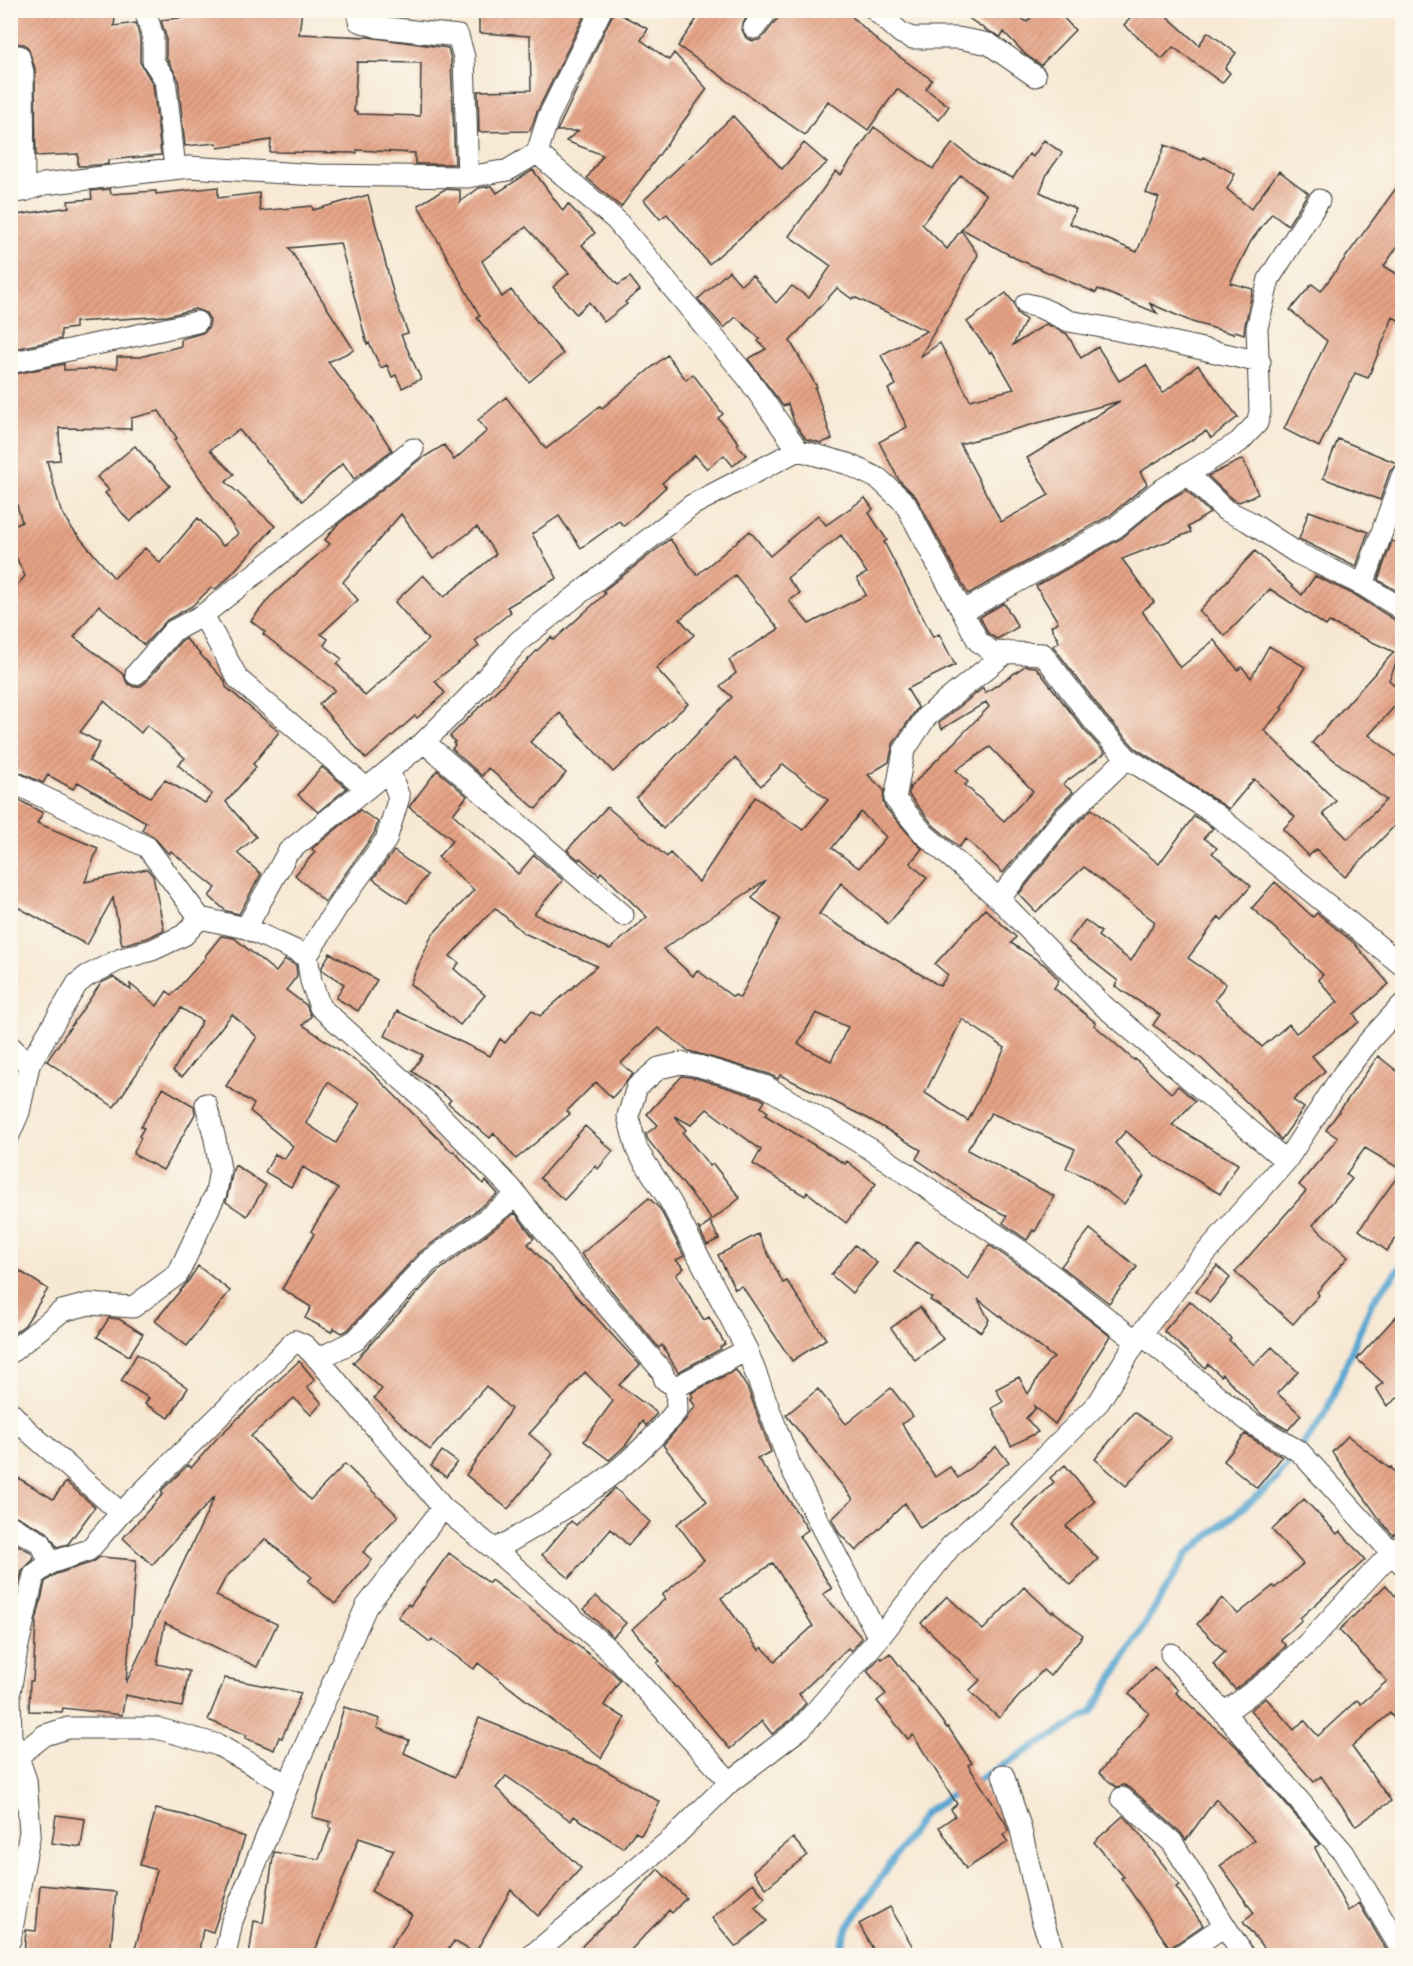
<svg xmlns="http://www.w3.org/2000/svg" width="1413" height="1966" viewBox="0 0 1413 1966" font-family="Vollkorn,serif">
  <defs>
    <pattern id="building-hatch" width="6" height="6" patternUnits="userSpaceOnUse" patternTransform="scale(1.5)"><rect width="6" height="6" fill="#e5a285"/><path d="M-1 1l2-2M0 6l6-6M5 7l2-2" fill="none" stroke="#c48b72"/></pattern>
  </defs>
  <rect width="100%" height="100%" fill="#fbf7ec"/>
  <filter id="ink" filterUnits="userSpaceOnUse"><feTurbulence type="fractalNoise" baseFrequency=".0167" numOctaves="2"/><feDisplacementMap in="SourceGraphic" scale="12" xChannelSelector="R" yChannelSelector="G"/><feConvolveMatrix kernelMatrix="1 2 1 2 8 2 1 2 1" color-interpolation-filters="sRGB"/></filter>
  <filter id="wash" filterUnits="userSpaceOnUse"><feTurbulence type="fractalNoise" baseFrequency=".008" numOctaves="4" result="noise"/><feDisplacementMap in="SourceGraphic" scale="24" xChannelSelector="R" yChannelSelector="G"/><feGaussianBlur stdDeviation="1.35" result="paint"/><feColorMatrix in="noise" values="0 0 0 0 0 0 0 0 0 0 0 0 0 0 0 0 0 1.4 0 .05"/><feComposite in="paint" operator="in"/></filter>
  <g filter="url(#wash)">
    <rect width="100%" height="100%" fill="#f7e8d3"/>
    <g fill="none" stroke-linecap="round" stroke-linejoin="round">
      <path stroke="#58a6d1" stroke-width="7" d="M970,1785L1092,1712L1187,1554L1273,1483L1324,1417L1372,1302L1402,1265
        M837,1956L848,1927L925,1812L958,1792"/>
    </g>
    <g id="blocks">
      <path fill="url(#building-hatch)" fill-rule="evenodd" d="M10,10H116L114,26L136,23L140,39V62L153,84L161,155L108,160V164L86,166H78V154L36,156L35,69L28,48L24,44L10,43Z
        M302,10L299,34L368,37L448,48L451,59L455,164H415V153L357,150V153L270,152L271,140L218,148L217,143L185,146L178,78L166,57V37L161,20L215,14V11ZM357,62L421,63L420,116L358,114V112H354Z
        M479,10H587L537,112L530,131L479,132L478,91L531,90L530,36L479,33Z
        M703,10H751L741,27L746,38L753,41L759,40L764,36L778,18L781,10H845L880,43L932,80L926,89L949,106L939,120L897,89L868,130L828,101L805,135L678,46Z
        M957,10H1010L1027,22L1038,10H1056L1075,30L1041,65L1026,55L1004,32L1001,37L986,30Z
        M1137,10H1160L1199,45L1208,32L1236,53L1225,68L1230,73L1222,83L1173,47L1162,59L1124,25Z
        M614,11L648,29L641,40L669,60L674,53L707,89L621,207L587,178L603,155L566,141L578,131H557Z
        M733,116L782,169L804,143L827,163L709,264L667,214L660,219L644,200Z
        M874,127L933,169L953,143L978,163L1013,178L1029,154L1033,157L1044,140L1062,153L1047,174L1040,192L1076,209L1069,223L1137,252L1159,198L1146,193L1165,145L1202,160L1204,157L1235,174L1227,189L1251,209L1279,171L1308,193L1288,225L1272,213L1251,241L1230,283L1253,289L1245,325L1244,334L1235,331L1234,334L1192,322L1149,303L1157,313L1098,289L1096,293L1015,258L962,229L986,195L961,175L922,224L947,249L961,230L978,255L920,357L940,343L970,400L1014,389L992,351L990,353L967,322L1006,293L1014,303L1017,313L1026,320L1013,345L1046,324L1067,334L1081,358L1098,347L1119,381L1146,365L1163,393L1198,365L1238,417L1211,438L1206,431L1140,472L1147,484L1109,516L968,594L916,497L899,480L879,442L907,427L888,389L896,385L881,355L927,331L854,297L852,299L837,288L790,341L817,387L815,388L832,439L821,443L806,439L794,422L788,404L783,406L748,359L766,349L758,341L760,339L736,317L724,328L698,299L729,271L741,285L752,275L776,303L792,286L809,298L831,266L789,236L836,171L841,175ZM1120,401L1027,458L1049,495L1001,522L960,444Z
        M533,170L563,211L568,204L595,233L582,245L618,285L630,277L640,290L625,302L627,304L604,322L589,302L576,314L553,287L569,273L526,227L482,261L502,297L511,290L563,354L529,382L477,318L480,316L418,205L445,189L460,190V202L479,188L492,186L497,193Z
        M1402,180V240L1384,266L1402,277V322L1393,317L1368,378L1355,373L1319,447L1284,429L1327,341L1290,310L1312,284L1321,291Z
        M218,187V198L259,193L260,211L312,206L313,210L368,195L394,296L408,333L401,335L421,379L402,388L396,375L392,377L387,365L381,368L369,343L367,344L340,243L289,248L354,350L328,362L366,411L392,450L354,479L343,463L302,501L239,430L210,450L234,474L226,482L275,526L226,580L215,589L212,587L192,606L167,620L144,645L99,605L74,637L124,675L127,683L134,687L141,686L146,682L181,641L186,639L225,681L226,687L279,732L253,764L256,767L226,802L256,837L237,853L261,874L239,914L226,911L209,896L216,888L171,851L169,854L167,852L153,836L142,830L146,822L78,782L73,789L48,775L43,783L10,768V593L25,576L10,544V527L22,522L10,481V375L64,364V370L117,368V357H140L181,346V339L205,332L209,326L210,320L206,313L195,309L167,316L75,322V328L61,330V339L10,350V216L69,207L68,201L92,199L91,191L110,189L111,194L156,191V194ZM159,411L177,438L174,440L238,534L223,546L198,518L160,563L145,548L114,578L69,525L70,524L61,511L47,461L60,460L59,428L131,429V418ZM104,701L141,733L147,725L185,758L178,765L212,794L205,803L165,780L150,797L89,761L100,743L80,732Z
        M667,355L686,380L693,374L723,414L718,418L739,443L737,445L746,455L733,466L724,455L707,469L695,455L662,483L666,487L624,526L619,521L581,548L559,516L532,534L557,578L507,607L511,612L475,641L479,646L435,681L445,693L417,718L415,716L366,759L319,704L335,690L263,634L265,632L251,621L270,597L330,544L325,540L337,525L419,460L444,445L454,460L487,431L478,420L506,397L546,449L600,406L602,408ZM401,514L433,559L477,527L496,554L444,597L423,575L395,602L428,640L365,696L337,664L342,659L324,645L328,639L321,634L358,600L343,582Z
        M1338,439L1399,464L1390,471L1380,500L1323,478Z
        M135,446L170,486L130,522L105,493L109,490L97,477Z
        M1243,459L1258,494L1239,502L1232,499L1208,476Z
        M1186,490L1210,513L1188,527L1191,532L1122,559L1154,602L1142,611L1180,668L1214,640L1238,670L1242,667L1251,678L1269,646L1305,667L1281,708L1283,709L1264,730L1336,801L1323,814L1348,839L1386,800L1312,743L1394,652L1329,622L1326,626L1270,589L1225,636L1199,611L1255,551L1302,595L1315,576L1357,596L1395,620L1402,622V655L1400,654L1389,680L1402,692V698L1369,735L1402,761V818L1345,877L1316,849L1309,856L1283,829L1295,817L1254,779L1229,809L1135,748L1105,715L1053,646L1059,642L1051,626L1058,622L1036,586L1122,538L1165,502Z
        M865,498L873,509L869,513L887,540L884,542L933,637L939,634L955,665L907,689L918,707L893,744L889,762L868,775L884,790L883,802L885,807L922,849L910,863L927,878L888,924L841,883L819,914L940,986L948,975L935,964L985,909L1016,937L1011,943L1045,965L1059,980L1054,988L1096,1023L1094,1025L1134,1060L1135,1059L1171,1093L1178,1086L1195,1101L1172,1125L1238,1164L1220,1194L1154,1155L1126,1131L1115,1143L1144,1176L1124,1204L1087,1178L1066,1168L1075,1149L991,1113L967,1150L1054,1196L1035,1232L1033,1230L1027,1240L1003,1223L1007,1216L971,1197V1196L916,1159L921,1150L869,1119L780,1075L778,1079L769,1074L689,1051L658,1028L621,1063L633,1074L612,1098L596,1082L567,1111L570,1114L516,1159L494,1133L490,1138L448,1103L451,1100L412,1071L423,1055L385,1036L397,1011L490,1056L500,1039L505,1043L532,1010L540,1016L597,966L524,933L495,908L450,956L459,963L454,969L485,995L460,1025L410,984L432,935L474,890L438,857L453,840L409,807L437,770L467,796L453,814L518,874L534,855L563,880L534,914L610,949L647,917L601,872L599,875L580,858L579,860L567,850L607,807L667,857L670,853L699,882L755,797L803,830L828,800L783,764L761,786L735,758L695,795L663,829L636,798L732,697L720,686L736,673L729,660L779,629L735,575L680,619L694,635L656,668L688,704L613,772L560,713L530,742L566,773L536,809L488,768L482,776L452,749L455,745L453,743L455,742L450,736L551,637L554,640L605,594L603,591L670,539L697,575L750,531L770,556L818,515L826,525ZM841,535L867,573L857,578L866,595L809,624L789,601L800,593L787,578ZM861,812L886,837L859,868L832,848ZM766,880L752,898L780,919L740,998L735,995L733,997L697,970L693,976L663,949ZM816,1013L848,1027L831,1061L798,1044ZM962,1019L1005,1048L968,1121L925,1093Z
        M1309,511L1368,532L1356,567L1299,539Z
        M1392,541L1402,544V594L1378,580Z
        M1004,603L1018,627L997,639L988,633L980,617Z
        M1025,666L1036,667L1085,731L1105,753L1063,784L1073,792L1052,812L1003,873L966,839L959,847L933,825L909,795L910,787L989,707L986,702L942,729L939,723L983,688L985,693ZM990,747L1033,791L1004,821L965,785L968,782L956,770Z
        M322,767L347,788L318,812L298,795Z
        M10,795L43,813L37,823L98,848L85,882L147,869L153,876L164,930L147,938L122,945L113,898L87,945L10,903Z
        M1092,809L1159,864L1194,816L1213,828L1204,838L1217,848L1212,853L1251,886L1222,920L1219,917L1188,958L1226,984L1215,1000L1262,1047L1289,1024L1296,1033L1338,1002L1318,979L1323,975L1290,942L1252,908L1275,882L1313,917L1317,913L1354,943L1389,984L1354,1014L1359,1022L1312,1056L1325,1071L1293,1100L1304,1108L1281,1140L1262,1117L1202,1059L1153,1025L1160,1015L1115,986L1118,981L1068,942L1085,920L1101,932L1098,936L1131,961L1155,922L1084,867L1036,912L1019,894L1071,829Z
        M360,810L378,822L374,834L325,902L295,875L315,852L312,849L314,847Z
        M394,851L427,875L407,903L373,879Z
        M221,936L234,938L276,972L285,960L296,965L297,976L286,990L306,1005L311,1016L303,1025L370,1071L452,1152L454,1151L483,1184L486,1181L498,1194L419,1253L348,1330L342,1333L334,1328L331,1332L305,1318L311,1307L282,1289L314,1234L311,1231L338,1189L303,1167L291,1187L265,1172L275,1154L284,1159L293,1146L250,1111L254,1104L226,1086L257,1037L232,1014L182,1077L173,1071L202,1021L181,1008L114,1107L47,1061L101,983L113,977L131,990L130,984L157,1006L167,991L172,995L206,957L205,956ZM328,1082L360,1104L336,1143L306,1123Z
        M330,953L377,980L358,1011L336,998L344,984L322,970V967Z
        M1378,1056L1402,1075V1230L1387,1251L1359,1230L1402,1170L1365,1148L1346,1174L1352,1179L1313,1225L1348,1257L1317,1292L1319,1295L1293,1324L1235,1272L1306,1191L1299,1185L1338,1138L1326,1130Z
        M682,1076L696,1078L760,1098L765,1101L761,1107L768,1112L765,1115L845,1164L847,1161L876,1184L846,1223L807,1192L805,1196L753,1164L761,1150L707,1109L691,1125L675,1116L686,1130L683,1133L710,1166L713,1164L740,1198L712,1220L648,1140L646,1134L658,1125L647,1114Z
        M163,1088L194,1106L195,1114L163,1170L133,1154L141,1138L139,1136L144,1128L141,1127Z
        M585,1126L613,1151L598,1169L595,1166L564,1200L540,1178Z
        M235,1165L266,1185L247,1216L226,1202L233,1170Z
        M649,1198L660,1209L684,1256L676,1260L684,1268L676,1275L704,1320L709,1317L725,1344L720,1347L721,1349L678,1372L662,1345L659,1348L581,1254Z
        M515,1213L534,1238L528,1244L640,1365L619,1385L657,1413L646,1426L643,1421L625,1446L609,1460L584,1441L613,1401L585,1372L529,1434L553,1454L508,1509L466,1475L511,1409L486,1386L430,1450L374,1398L382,1389L353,1363L436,1273Z
        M710,1221L719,1239L707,1245L698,1227L701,1230Z
        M1090,1229L1137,1267L1109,1303L1061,1266Z
        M758,1234L783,1283L787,1281L826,1339L792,1361L742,1286L735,1289L718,1255Z
        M917,1241L968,1279L989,1245L1017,1264L1110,1336L1055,1424L1034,1406L1035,1409L1026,1418L1038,1432L1011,1446L992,1408L1003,1402L996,1389L1019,1377L1028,1394L1048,1362L1054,1358L978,1299L989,1320L981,1332L930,1300L932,1298L895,1272Z
        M855,1245L877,1263L852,1293L831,1275Z
        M198,1266L230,1291L187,1346L155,1321L189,1280Z
        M1217,1266L1230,1278L1210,1302L1196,1291Z
        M18,1270L48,1289L25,1325L10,1336V1281Z
        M1190,1301L1231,1338L1229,1340L1254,1365L1272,1347L1298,1372L1277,1393L1301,1415L1288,1430L1261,1414L1222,1374L1221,1376L1208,1364L1205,1368L1164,1331Z
        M920,1307L943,1339L915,1360L891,1328Z
        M1402,1310V1401L1399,1397L1387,1406L1376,1388L1383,1383L1357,1359Z
        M109,1318L119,1319L143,1334L129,1356L97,1337Z
        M137,1354L188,1388L169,1418L145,1404L149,1398L121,1381Z
        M299,1361L315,1380L307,1387L322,1403L311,1415L294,1398L251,1436L310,1500L345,1464L398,1516L363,1552L372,1560L335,1604L308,1581L312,1577L265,1539L226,1577L216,1596L277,1624L257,1667L165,1623L157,1664L189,1671L182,1707L125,1695L122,1715L63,1708L62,1712L29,1711L30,1681H33L36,1622L45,1582L56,1574L93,1562L100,1557L136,1560L126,1683L215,1496L152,1565L123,1538L163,1494L161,1491L188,1465L191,1468L219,1436Z
        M736,1370L748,1389L771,1452L757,1458L787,1497L808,1530L799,1536L832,1589L823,1594L862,1638L851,1651L848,1648L799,1694L806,1703L792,1719L772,1734L762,1721L730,1749L677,1687H675L657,1663L660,1661L632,1629L665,1599L662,1595L704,1560L677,1524L707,1501L663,1445L687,1418L689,1413L696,1407L690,1399L693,1397L691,1393ZM773,1563L813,1626L775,1661L762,1647L759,1650L721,1598Z
        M891,1388L913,1416L902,1424L935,1477L950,1467L958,1478L996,1447L1009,1462L954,1507L920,1528L905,1503L856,1551L839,1533L832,1519L853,1499L786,1415L818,1389L846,1424Z
        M1134,1412L1171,1438L1126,1486L1095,1459Z
        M1245,1434L1282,1457L1257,1488L1224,1461Z
        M1348,1436L1389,1468L1391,1467L1402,1483V1528L1393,1535L1383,1524L1332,1452Z
        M442,1451L457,1462L446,1477L431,1466Z
        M1065,1465L1095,1501L1066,1526L1098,1559L1071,1585L1012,1524L1054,1482L1050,1478Z
        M10,1473L53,1499L66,1482L95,1507L68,1544L57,1547L47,1532L10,1513Z
        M615,1488L650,1522L628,1545L611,1529L569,1578L542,1555L571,1521L576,1525Z
        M1304,1499L1337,1534L1340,1531L1365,1560L1300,1618L1302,1620L1280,1639L1286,1646L1258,1672L1235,1689L1213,1664L1225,1652L1197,1624L1222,1598L1238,1614L1273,1586L1275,1588L1303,1564L1272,1530Z
        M10,1541L31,1552L34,1559L22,1571L16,1596L10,1595Z
        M449,1553L489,1583L491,1580L522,1603L612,1672L620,1680L604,1705L625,1718L601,1758L478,1663L474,1669L432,1639L430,1642L398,1617L408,1604L410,1606Z
        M1386,1585L1402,1604V1729L1390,1713L1352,1747L1391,1801L1356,1826L1321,1776L1314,1782L1250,1710L1266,1698L1294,1730L1304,1720L1318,1736L1357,1700L1361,1704L1387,1681L1339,1630Z
        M1024,1587L1052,1613L1053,1611L1083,1635L1050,1676L1043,1670L999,1718L969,1691L980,1680L921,1623L947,1596L983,1630Z
        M596,1596L626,1623L613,1637L584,1609Z
        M890,1653L947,1728L948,1727L972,1763L968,1765L1005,1822L1008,1831L1003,1835L1008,1842L966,1869L939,1827L955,1816L951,1809L957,1804L913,1735L908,1739L877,1701L886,1694L867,1671L880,1657L882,1659Z
        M1154,1667L1178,1690L1176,1693L1236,1746L1320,1844L1315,1848L1348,1911L1359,1903L1390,1956H1270L1243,1922L1254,1913L1220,1866L1254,1840L1216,1799L1186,1840L1180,1832L1130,1788L1124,1785L1116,1787L1099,1773L1149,1713L1129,1694Z
        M225,1678L301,1693L282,1738L279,1737L274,1750L245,1738L247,1735L208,1720Z
        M344,1707L380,1719L377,1728L409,1740L404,1753L455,1777L479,1718L600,1767L660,1802L641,1835L635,1832L623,1848L574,1816L571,1821L506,1776L496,1788L581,1868L538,1916L511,1890L475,1953L454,1941L444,1956H384L412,1915L371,1891L394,1850L359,1838L313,1956H249L254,1921L263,1923L274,1852L319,1859L331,1828L329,1827L331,1822L312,1817Z
        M156,1809L184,1815L245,1837L213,1932L203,1929L198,1956H133L157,1870L140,1865Z
        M56,1815L85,1819L81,1847L52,1843Z
        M1123,1816L1132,1824L1179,1885L1176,1887L1203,1925L1170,1948L1121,1878L1124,1877L1094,1842Z
        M793,1838L807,1855L766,1888L753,1871Z
        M658,1869L686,1898L672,1913L669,1910L625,1956H572L604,1924L617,1914Z
        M753,1883L765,1898L755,1907L767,1921L736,1947L712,1918Z
        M40,1885L116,1892L110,1956H24L26,1930L36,1931Z
        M890,1907L918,1956H877L859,1924Z"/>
    </g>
  </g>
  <g filter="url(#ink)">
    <use href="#blocks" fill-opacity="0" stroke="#3d3b37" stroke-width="1.5"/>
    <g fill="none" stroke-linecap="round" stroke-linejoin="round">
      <defs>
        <path id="minor" d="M145,10L153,37V61L165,79L175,168
          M358,10L359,21L378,27L458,36L464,57L468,177
          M875,10L901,33L912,38H958L989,44L1035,76
          M754,28L768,10
          M10,56H19L23,72L24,191
          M537,153L616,220L747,377L798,450L848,464L879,479L905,503L978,641L992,652L1043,654L1095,723L1127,758L1215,814L1402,965
          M10,192L24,191L44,184L189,167L317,175L468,177L508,170L537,153L548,118L601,10
          M1026,304L1039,307L1069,321L1118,330L1260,362
          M10,363L197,322
          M1187,473L1225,510L1248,521L1297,553L1363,585L1402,609
          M1363,585L1402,476
          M964,611L1116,527L1158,492L1239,442L1257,423L1260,412L1257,328L1269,279L1319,200
          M203,615L238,679L366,788
          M1007,652L926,717L904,751L895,799L924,834L999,899L1099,1002L1286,1161
          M136,674L173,631L203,615L413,449
          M424,742L623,915
          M10,781L147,847L200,918L246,928L307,956L311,981L320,1007L427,1102L511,1188L568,1260L662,1371L665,1380L676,1387L677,1410C628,1472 563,1511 495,1550
          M999,899L1062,820L1127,758
          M246,928L288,852L424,742L469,697L519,641L692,505L798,450
          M307,956L337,907L386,840L399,797L389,770
          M10,1046L29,1065
          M10,1133L19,1112L29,1065L77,984L87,976L121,959L152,950L184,935L200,918
          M1141,1334L1251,1423L1300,1452L1402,1564
          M10,1353L62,1311L89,1304L133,1307L178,1274L216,1193L220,1169L215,1139L206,1104
          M318,1359L356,1340L427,1263L517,1196
          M676,1387L747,1350
          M10,1412L27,1430L121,1513
          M10,1526L41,1543L50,1563
          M879,1638L791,1468L747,1350L671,1203L637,1150L628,1116L637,1087L659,1068L681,1063L699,1066L765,1086L872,1150L1025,1254L1136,1341
          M1171,1654L1224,1713L1344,1853L1402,1951
          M10,1692L17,1650L34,1575L50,1563L89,1550L121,1513L295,1341L304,1345L318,1359L443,1508L495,1550L609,1650L730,1782
          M10,1694L11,1737L26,1780L30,1832L10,1940
          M1224,1713L1266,1682L1307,1644L1392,1552L1402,1545
          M18,1756L45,1735L68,1728H156L218,1745L288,1785
          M1003,1775L1020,1826L1041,1917L1055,1956
          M1122,1798L1172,1842L1244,1956
          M225,1956L232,1921L288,1785L366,1607L443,1508
          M531,1956L675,1836L730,1782L801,1728L879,1638L951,1546L1013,1489L1099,1402L1141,1334L1190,1271L1286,1161L1343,1074L1370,1040L1402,1005
          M1180,1956L1224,1926"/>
      </defs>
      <use href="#minor" stroke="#3d3b37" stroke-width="23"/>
      <use href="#minor" stroke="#fff" stroke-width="21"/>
    </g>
  </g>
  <rect width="1413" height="1966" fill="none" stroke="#fbf7ec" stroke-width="36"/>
</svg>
